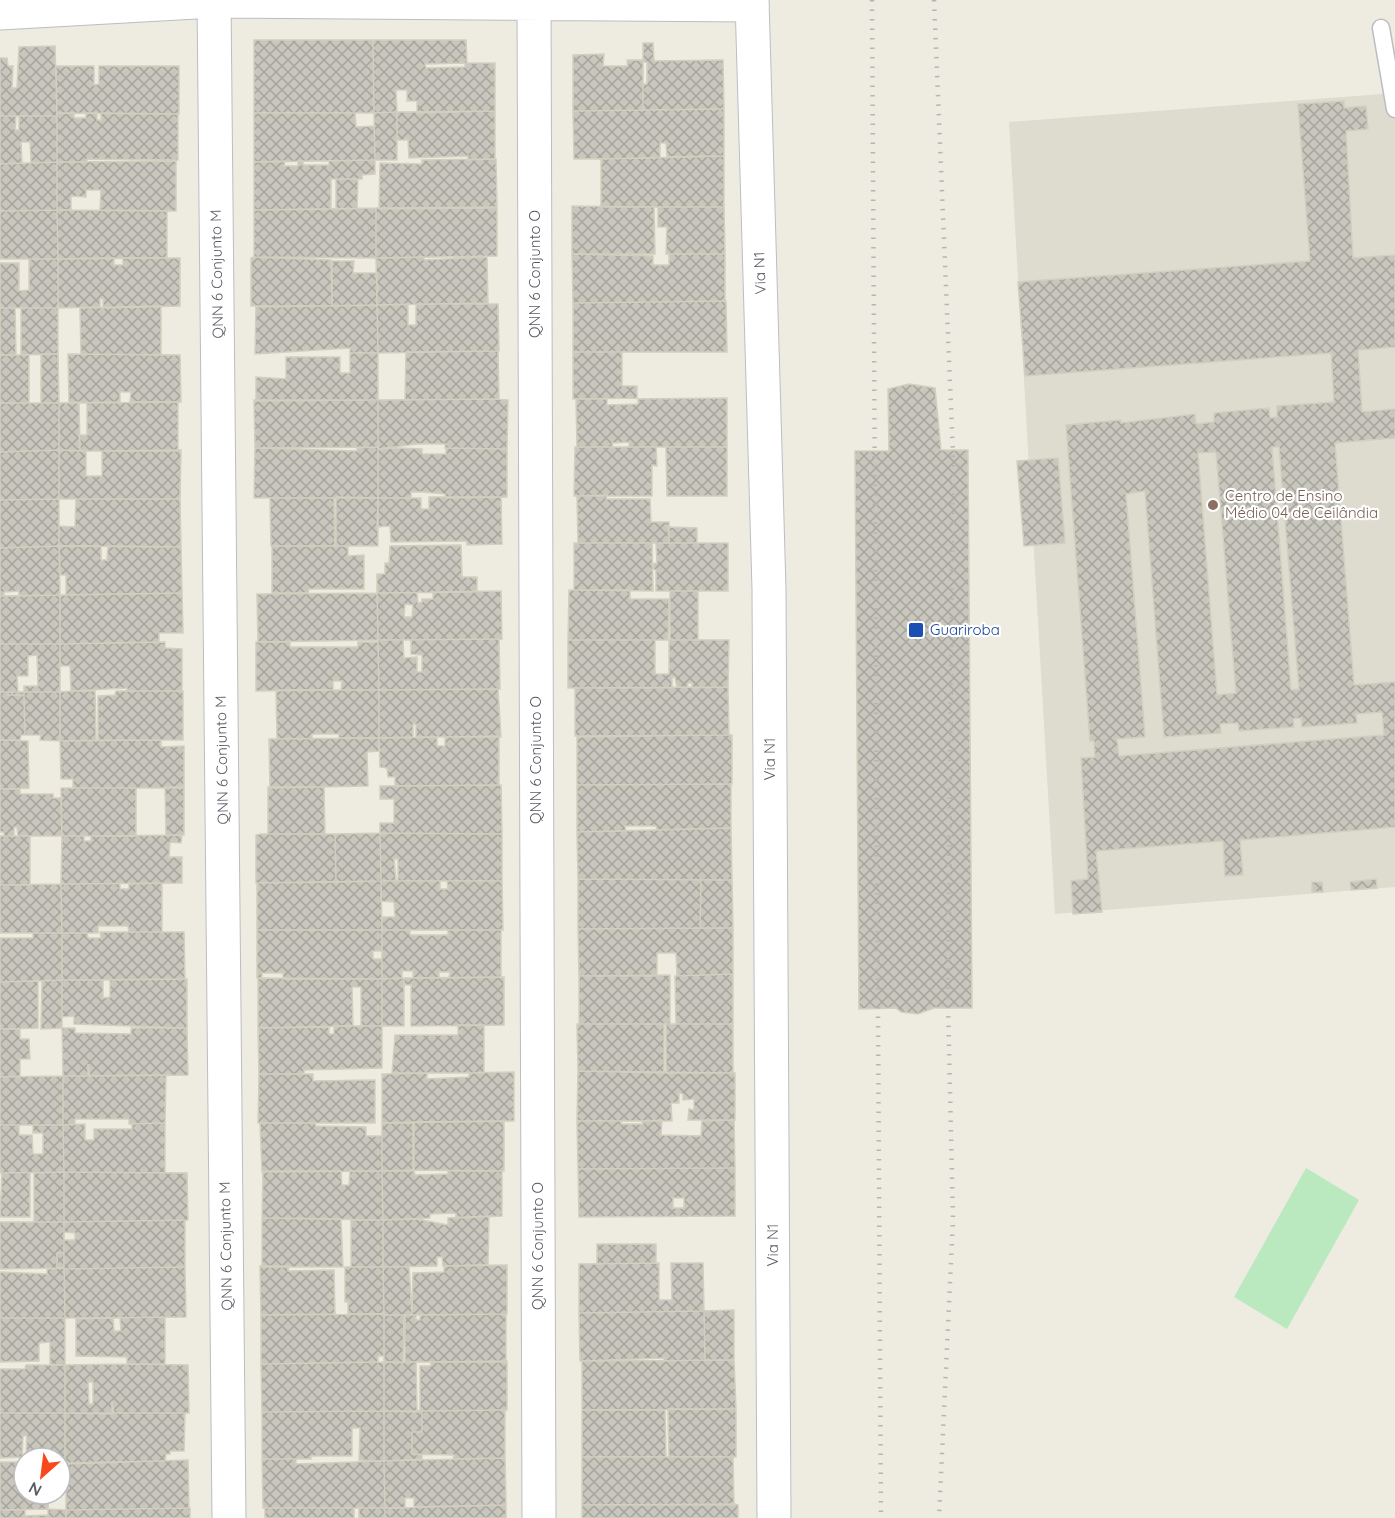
<svg xmlns="http://www.w3.org/2000/svg" width="1395" height="1518" viewBox="0 0 1395 1518" font-family="Quicksand,sans-serif">
  <defs>
    <pattern id="building-cross-hatch" width="8" height="8" patternUnits="userSpaceOnUse" patternTransform="scale(1.5)"><rect width="8" height="8" fill="#c8c6bd"/><path d="M0 0l8 8M0 8l8-8" fill="none" stroke="#a5a49d"/></pattern>
  </defs>
  <rect width="100%" height="100%" fill="#eeece0"/>
  <path fill="#dddccf" d="M1395,93V887L1055,914L1009,122Z"/>
  <path fill="#bae8bf" d="M1306,1168L1359,1200L1287,1329L1234,1297Z"/>
  <path fill="url(#building-cross-hatch)" stroke="#d3cfbe" stroke-width="1.5" fill-rule="evenodd" d="M254,40H373L374,113H254Z
    M373,40H466L467,63H495V111L417,113V101H407V90H396L397,112L374,113ZM465,63V67L426,68L425,64Z
    M643,43H653L654,61L723,60L724,109L643,110V84H647V62H643Z
    M55,46L57,116H0V58H7L8,66H13L12,88H17L19,47Z
    M604,54L603,66H628L627,60H643V110L573,111V55Z
    M56,66H94V85L99,84V66H179V114L57,113Z
    M1344,101V108L1366,106L1368,129L1346,131L1353,258L1395,255V347L1358,350L1362,412L1395,409V438L1335,443L1354,685L1395,682V827L1240,840L1243,875L1225,876L1223,841L1096,851L1102,912L1073,914L1071,881L1088,879L1081,758L1095,757L1094,741H1090L1066,425L1121,420V423L1195,414L1196,424L1214,422V413L1269,408L1270,418L1277,417V406L1334,402L1331,353L1025,376L1018,282L1310,261L1298,104ZM1272,447H1279L1299,689L1291,690ZM1216,452L1236,693L1217,695L1198,453ZM1145,491L1164,737L1221,733L1220,724L1238,723L1239,731L1294,727L1293,719L1301,718L1302,727L1357,723L1356,714L1382,712L1384,735L1119,756L1117,739L1145,737L1126,494Z
    M724,109V156L667,157L666,143H660V158L574,159L573,111Z
    M495,111V159L468,160V156L409,158L408,140H397V112Z
    M397,112V160H375L374,113Z
    M57,113H74V118H86V113H97V120H101V113L178,114V160L87,159V162H57Z
    M254,113H355L356,127L374,126L375,160L254,162Z
    M0,116H16L15,130H19V116H57V162L31,163L30,142H21L22,163L0,164Z
    M724,156V207H601V159Z
    M496,159L497,208L379,209L380,163L422,164V160Z
    M375,160V174L362,175V179H331V209L254,210V162L285,161L284,166H298V161H303V165H329V161Z
    M176,161V211L100,210L101,190H86V197L71,196V210H57V162Z
    M57,162V210L0,211V164Z
    M336,179H358L357,209H336Z
    M572,206L654,207L655,254H572Z
    M497,207V256L376,258V208Z
    M658,207H724L725,254H666L667,227H658Z
    M376,208V258L254,257V210Z
    M57,210L58,259H0V211Z
    M57,210L167,211V258L58,259Z
    M572,254L653,256V265H669V254H725V301L573,303Z
    M254,257L331,260L332,306H251V258Z
    M424,257V260L487,257L488,303L377,305L376,258Z
    M100,258H114V265H123V258H180V306L103,308V298L100,299V307L58,308V259Z
    M29,259H58V308H0V263H19V291L29,290Z
    M332,261H354L353,273H377V305L332,306Z
    M726,301L727,352H573V303Z
    M408,304V325H416V304H498L499,351L378,353L377,305Z
    M377,305L378,353H350V348L255,354L256,307Z
    M161,306V355L81,354L80,308Z
    M0,308H15L16,355H0Z
    M21,308H58V354L21,355Z
    M498,351L499,399L405,400L406,352Z
    M573,352H622V386H637V398L573,399Z
    M350,353H378V400L256,401V377L286,379V357H340V373H350Z
    M41,354H58L59,403H41Z
    M68,354L180,355L181,402H130L131,392H120V402L69,403Z
    M0,355H29V403H0Z
    M909,384L935,388L941,450H968L972,1008H934L918,1014L901,1012L896,1008L859,1009L855,451H889L888,389Z
    M727,398V447H629V442L612,443L613,447H577L576,399H607V405L638,404V399Z
    M496,399L508,400L507,449L445,448V444H417L378,449V400Z
    M254,400H378V447L255,448Z
    M79,402L80,451L59,450V403Z
    M178,402V451H80L79,435H87V403Z
    M0,403H59V450L0,452Z
    M378,447V498H254L255,448L357,451V448Z
    M575,447H656L657,466L652,465V496H574Z
    M666,447H727V496H667Z
    M399,448L422,449V454H446V448L507,449V497L446,498L445,494L422,492H411V498H378V449Z
    M59,450V499L0,500V452Z
    M59,450L86,451V476H102V451L181,450L180,499H59Z
    M1058,458L1065,543L1024,546L1017,461Z
    M607,495L606,499H650L651,522H669V543H578L577,496Z
    M336,497L378,498V546H336Z
    M429,497H501L502,544L467,545V541L391,542L390,526L377,527L378,498H421V509H429Z
    M270,498H334L335,546H271Z
    M59,499V546L0,548V500Z
    M76,499H180L181,547L59,546V526L75,527Z
    M668,527L697,528V543H669Z
    M574,543H652L653,591L574,590Z
    M656,543H728V591H656V570L653,569V564L657,563Z
    M461,545L462,577H477V592L377,593V574H385V563H389L390,546Z
    M59,546H101V560H107L108,546L181,547L182,593L66,595V575H60Z
    M59,546L60,595L19,596V591L4,592V596H0V548Z
    M272,546H348V556L364,555V589H309L308,593H272Z
    M569,590H630V599H669L668,640H568Z
    M501,591L502,639L378,640L377,593H417L418,603L422,602V599H433V592ZM405,604L413,605L412,617H404Z
    M670,591H698V640H670Z
    M182,593L183,633H159V642L60,644V595Z
    M377,593L378,640L258,642L257,594Z
    M60,595V644H0V596Z
    M499,639L500,689L379,690L378,640H403L404,658L417,657V672H422V655L411,654V640Z
    M568,640H655V674H669V640H729L728,687L692,688V683H688L687,688L677,687L675,677H672V688H568Z
    M165,642V648L182,649V691H127V688L71,691L70,666H60V644Z
    M256,642H290V647H358V642H378L379,690H341L342,681H333V690L256,691Z
    M0,644H60V692H24V686H38L37,655L28,656V676H17L18,692H0Z
    M728,687L729,735L575,736V688Z
    M498,689L501,737H416V724H413V737L379,738V690Z
    M276,690H379V738H339V734H312V739H277Z
    M71,691H95L96,740L60,741V692Z
    M116,691H183V740H98V696L115,695Z
    M0,692H8V695H24L25,735H21L20,740H0Z
    M8,692H60V741L40,740L41,735H25L24,695H8Z
    M729,735H732V784L577,785V737Z
    M499,736V785L395,786V777H388L387,768L380,767L379,738L437,737V746H445V737Z
    M379,738V751L367,752L368,786L270,788L269,739Z
    M0,740L28,741L29,788L0,789Z
    M161,740V747L184,746V788H73V779H61L60,741Z
    M729,784H731V828L657,830L656,826H625L626,831L577,832V785Z
    M501,785L502,834L380,833V823H394V799H380V786Z
    M165,787H184V835H166Z
    M268,787H324L325,834H268Z
    M61,788H136V836H62Z
    M0,789H20V794H53V798H61L62,836H18L17,827H14V836H4V832H0Z
    M731,828L732,880L578,879L577,832Z
    M380,833L381,881L336,882L335,834Z
    M380,833L502,834V881H398V859H394L396,881H381Z
    M261,834H335L336,882L256,883V835Z
    M182,835L181,843L170,842L169,857H182V883L61,884L62,836H84V841H91V836Z
    M0,836H30V885H0Z
    M578,879L701,880L700,928L578,929Z
    M1376,879L1377,888L1351,890L1350,882Z
    M701,880H732L733,928H700Z
    M381,881L382,930H257V883Z
    M381,881H440V889H448L447,881H502L503,930H382V917H395L394,902L381,901Z
    M1312,882H1322L1323,892H1312Z
    M162,883V932H129L128,926H98V933H62L61,884H120V889H129V884Z
    M61,884L62,933H0V885Z
    M730,928H733V974L677,976L676,953H657V976H579L578,929Z
    M257,930H382V951H373V959H382V979H283V973H262V979L257,978Z
    M382,930H410V935H448V930H501V977L449,978L450,972H439V978H413V971H402V978L382,979Z
    M100,932H184L185,979L62,980V933H87L88,938H101Z
    M33,933H62V980L0,982V938H33Z
    M733,974V1024H676L675,976Z
    M670,975V1024H579V976Z
    M504,977V1025L411,1026V985H404V978Z
    M258,978L382,979V1026H361V987H352L353,1026L258,1028Z
    M404,978V1026H382V979Z
    M187,979V1028L74,1024V1016L62,1017V980H103V998L110,997V980Z
    M62,980V1028L41,1029L42,981Z
    M38,981V1028L0,1029V982Z
    M577,1024H664V1073L578,1071Z
    M666,1024H733V1073H666Z
    M458,1025H484V1073H392L395,1035H458Z
    M334,1026H382V1068L304,1070V1074H259L258,1028L329,1027V1034H334Z
    M62,1028H75V1033L131,1034V1028H187L188,1075L90,1076L88,1064V1076H63Z
    M0,1029H20V1039H29L30,1059H20V1076L0,1077Z
    M578,1071L735,1073V1120H688L689,1109L694,1110V1099L683,1100V1094L679,1093V1103H671L672,1121H577Z
    M514,1072V1121L382,1123V1074L427,1073V1079L469,1077V1073Z
    M259,1074H313V1081L375,1080V1123H258Z
    M166,1075L165,1123L129,1124V1119H75V1124L63,1125V1076Z
    M63,1076V1125H0V1077Z
    M662,1120L661,1135L701,1136L702,1121L734,1120L735,1168L578,1169L577,1121H621V1124H643L642,1121Z
    M501,1121H504V1171L414,1170V1122Z
    M413,1122V1171H382V1123Z
    M165,1123V1173L64,1172L63,1125L85,1124V1140H94V1129H132V1124Z
    M260,1123H315L316,1126L366,1127V1136H382V1171L262,1172Z
    M0,1125H19V1135H32L33,1154H43V1133H33V1125H63L64,1172L0,1173Z
    M735,1168V1216L579,1217L578,1169ZM673,1198H684V1208H673Z
    M263,1171H341L342,1185H349L350,1171H382L383,1220L262,1218Z
    M382,1171L414,1170L415,1175L448,1174V1171H502V1216L456,1218V1213L430,1214V1218L383,1220Z
    M64,1172V1222H34V1173Z
    M64,1172L187,1173L188,1220L64,1222Z
    M2,1173H30V1217H0Z
    M489,1216L488,1265L443,1266L442,1257H437V1266L383,1267V1220L417,1219L448,1225V1218Z
    M262,1218L341,1219L343,1267H262Z
    M185,1220V1267L64,1269V1240H75V1233L64,1232V1222Z
    M351,1220H383V1267H351Z
    M0,1222H64V1253H57V1268L0,1269Z
    M597,1244H656V1263L597,1264Z
    M57,1253H64V1268H57Z
    M659,1263V1300H672L671,1263H703L704,1311L579,1313V1264Z
    M507,1265V1314L412,1315L413,1273L444,1272V1266Z
    M260,1266H289L288,1271L334,1270L335,1314L261,1315Z
    M185,1267L186,1317L65,1318L64,1269Z
    M345,1267H383L384,1314H348V1302H345Z
    M383,1267H409L412,1315H384Z
    M64,1268L65,1318H0V1272L47,1274V1269Z
    M734,1310V1360H705L704,1311Z
    M704,1311L705,1360L664,1361V1358L580,1361L579,1313Z
    M384,1314V1356H378V1362L261,1364V1315Z
    M506,1314V1362H405V1315H416V1320H420V1315Z
    M384,1315H404L403,1363L384,1362Z
    M165,1317V1364H127V1357L76,1356V1319L113,1318L114,1331H121L120,1318Z
    M0,1318H65V1365L50,1364V1342L39,1343V1361L0,1362Z
    M734,1360L736,1409L582,1410V1361Z
    M507,1361V1410L420,1411V1366H431V1362Z
    M384,1362H416L417,1412L384,1411Z
    M384,1362V1411L262,1412L261,1364Z
    M127,1364L188,1365L189,1413H114L112,1401V1414L65,1413V1365ZM88,1382H93V1404H89Z
    M26,1365H65V1413H0V1369H25Z
    M668,1409H736V1457H669Z
    M505,1410V1458L453,1459L454,1455L412,1454V1432H422V1411Z
    M582,1410H665L666,1457H582Z
    M384,1411H422V1432H412V1454L422,1455V1459L384,1461Z
    M384,1411V1461L359,1460L360,1428H352V1456H311V1459H262V1412Z
    M0,1413H65V1463H60V1458H26L27,1435L23,1436L22,1457L0,1458Z
    M65,1413H185L184,1451H170V1454H166L165,1461L65,1463Z
    M582,1457H733L734,1505H582Z
    M505,1458L506,1505L414,1507V1498H405V1508H385L384,1461Z
    M262,1459H296V1464L384,1461L385,1508H263Z
    M188,1460L189,1508L66,1510V1464Z
    M0,1462H24V1494L49,1495L48,1509L0,1510Z
    M506,1505V1518H385V1508Z
    M582,1505L735,1504L738,1505V1518H582Z
    M190,1508V1518H66V1510Z
    M265,1508H354V1518H265Z
    M359,1508H385V1518H359Z
    M48,1509L66,1510V1518H0V1510H25V1516L48,1515Z"/>
  <g fill="none" stroke-linecap="round" stroke-linejoin="round">
    <defs>
      <path id="lane" d="M1381,28L1395,109"/>
      <path id="street" d="M214,0L229,1518
        M534,0L539,1518
        M0,13L214,1L752,5"/>
      <path id="secondary" d="M752,0L769,589L774,1518"/>
    </defs>
    <use href="#lane" stroke="#bbbdc3" stroke-width="19"/>
    <use href="#street" stroke="#bbbdc3" stroke-width="35"/>
    <use href="#secondary" stroke="#bbbec6" stroke-width="35"/>
    <use href="#lane" stroke="#fff" stroke-width="16"/>
    <use href="#street" stroke="#fff" stroke-width="33"/>
    <use href="#secondary" stroke="#fff" stroke-width="33"/>
    <path stroke="#b4b5b6" stroke-width="4.5" stroke-dasharray="1.5 8" stroke-linecap="butt" d="M872,0L881,1518
      M934,0L953,455L948,1004L953,1219L939,1518"/>
  </g>
  <circle fill="#8d6e63" stroke="#fff" stroke-width="2" cx="1213" cy="505" r="6"/>
  <rect fill="#1a4fb4" stroke="#fff" stroke-width="2" x="908" y="622" width="16" height="16" rx="3"/>
  <g text-anchor="middle" stroke-width="4.5" stroke-linejoin="round" paint-order="stroke">
    <g font-size="15" fill="#595c63" stroke="#fff">
      <text transform="translate(760 273) rotate(-92)" y="5">Via N1</text>
      <text transform="translate(217 274) rotate(-91)" y="5">QNN 6 Conjunto M</text>
      <text transform="translate(535 274) rotate(-90)" y="5">QNN 6 Conjunto O</text>
      <text transform="translate(770 759) rotate(-90)" y="5">Via N1</text>
      <text transform="translate(222 760) rotate(-91)" y="5">QNN 6 Conjunto M</text>
      <text transform="translate(536 760) rotate(-90)" y="5">QNN 6 Conjunto O</text>
      <text transform="translate(773 1245) rotate(-90)" y="5">Via N1</text>
      <text transform="translate(226 1246) rotate(-91)" y="5">QNN 6 Conjunto M</text>
      <text transform="translate(538 1246) rotate(-90)" y="5">QNN 6 Conjunto O</text>
    </g>
    <g font-size="15" fill="#785e54" stroke="#fff" text-anchor="start">
      <text x="1225" y="501">Centro de Ensino<tspan x="1225" dy="17">Médio 04 de Ceilândia</tspan></text>
    </g>
    <g font-size="15" fill="#164399" stroke="#fff" text-anchor="start">
      <text x="930" y="635">Guariroba</text>
    </g>
  </g>
  <g transform="translate(42 1476) rotate(208)"><circle r="28" fill="#ffffff" stroke="#bdbec1" stroke-width="1.5"/>
  <path d="M0-4.5L10 22L0 15L-10 22Z" fill="#f8481c"/>
  <text y="-9" font-size="16" font-weight="bold" text-anchor="middle" fill="#595c63">N</text>
  </g>
</svg>
